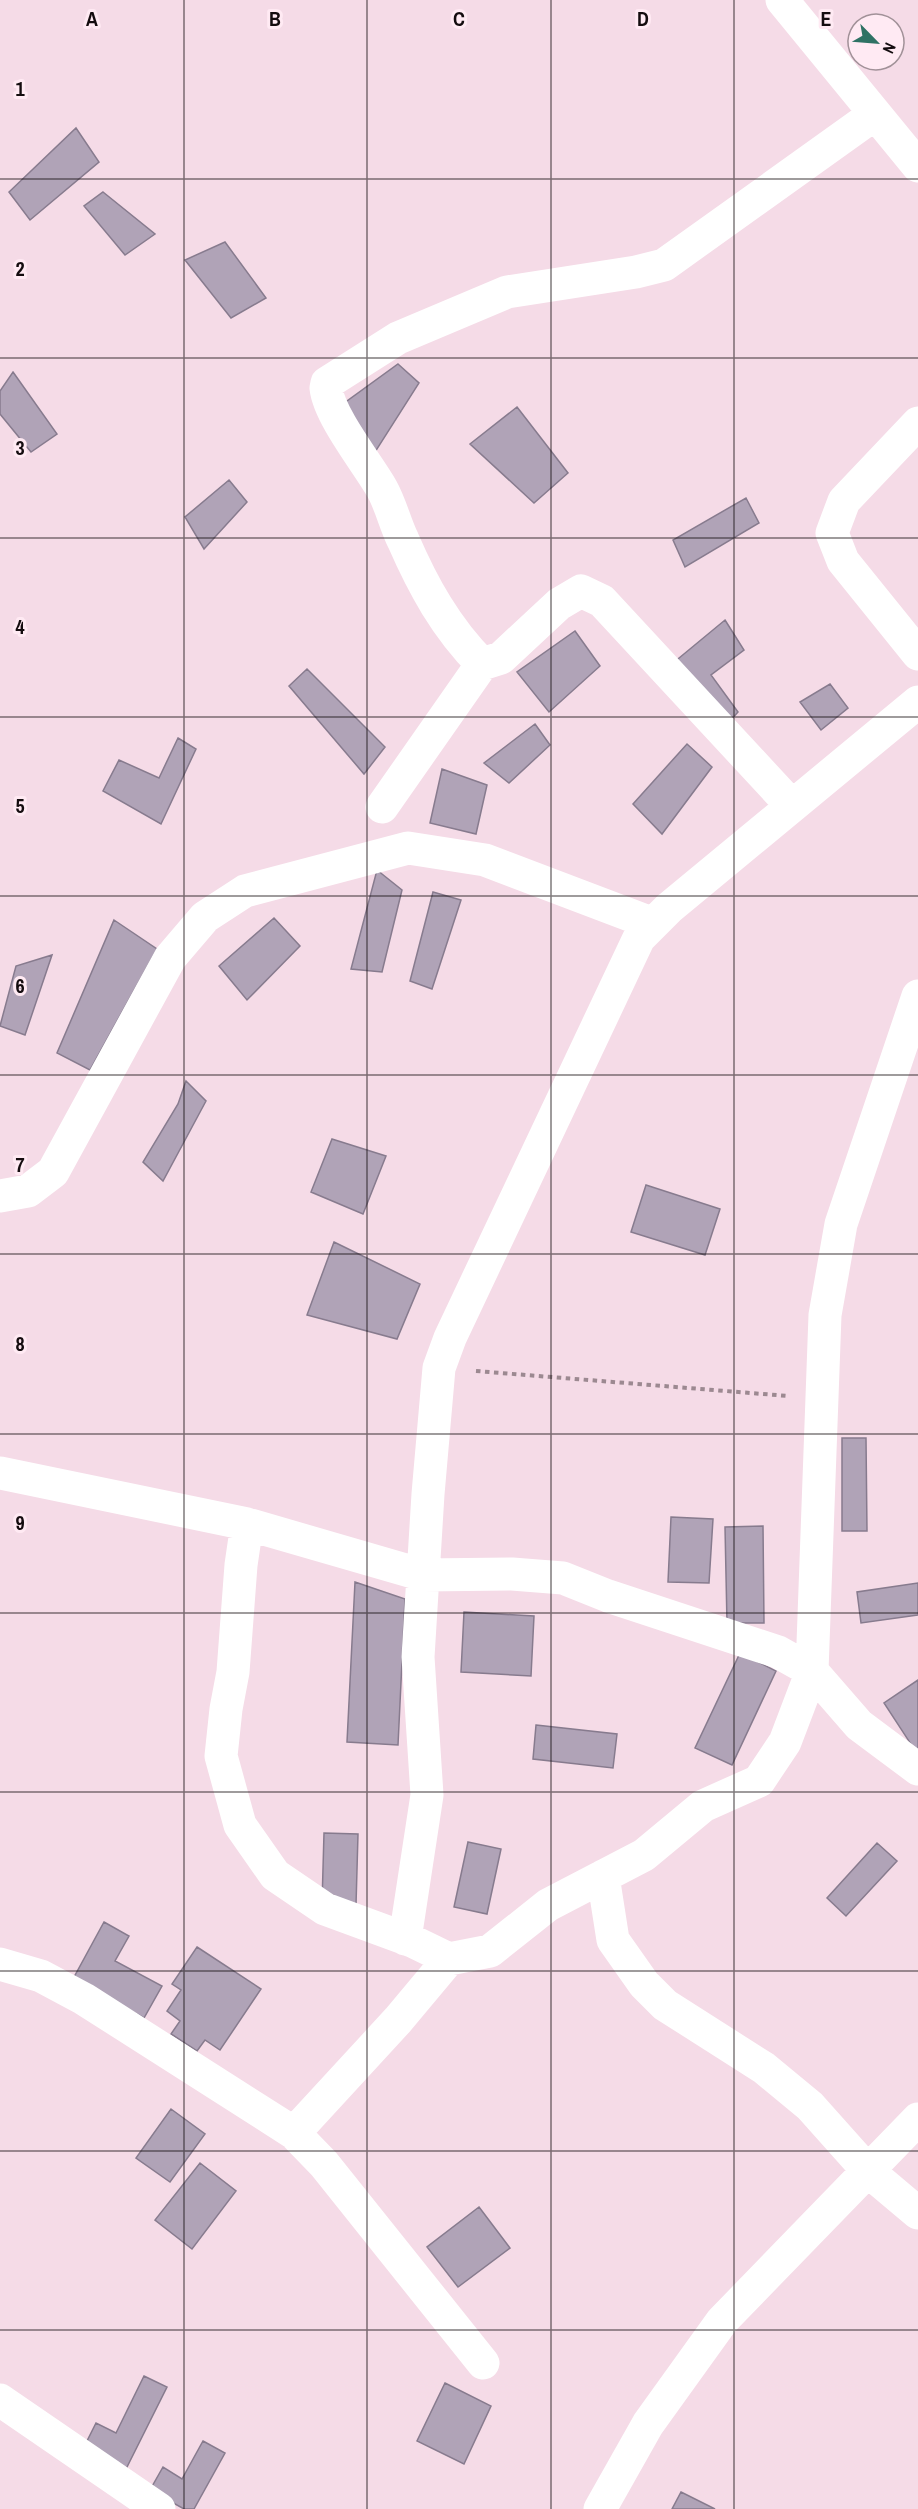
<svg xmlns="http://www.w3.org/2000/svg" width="918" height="2509" viewBox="0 0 918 2509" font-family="'Archivo Narrow',sans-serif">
  <rect width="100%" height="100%" fill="#f5dbe7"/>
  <path fill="#b0a3b7" stroke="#877b8e" stroke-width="1.5" d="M76,128L99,162L30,220L9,192Z
    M103,192L155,234L125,255L84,206Z
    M225,242L266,298L231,318L185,260Z
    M398,364L419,383L370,460L336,409Z
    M13,372L57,434L31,452L0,414V391Z
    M517,407L568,473L534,503L470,444Z
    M229,480L247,502L204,549L185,517Z
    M746,498L759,523L685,567L673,540Z
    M725,620L744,650L711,675L738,712L724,728L667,668Z
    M575,631L600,666L549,712L517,672Z
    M307,669L385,747L364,774L289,686Z
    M830,684L848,708L821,730L800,702Z
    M535,724L550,745L509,783L484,763Z
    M178,738L196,749L161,824L103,791L119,760L159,778Z
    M687,744L712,767L662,834L633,804Z
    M442,769L487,785L476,834L430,823Z
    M377,870L402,890L382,972L351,969Z
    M433,892L461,900L432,989L410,981Z
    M274,918L300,946L247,1000L219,966Z
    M114,920L157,949L90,1070L57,1053Z
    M52,955L25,1035L0,1026L16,966Z
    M186,1081L206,1101L163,1181L143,1162L178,1104Z
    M332,1139L386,1156L363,1214L311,1192Z
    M646,1185L720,1209L705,1255L631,1232Z
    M334,1242L420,1284L397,1339L307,1315Z
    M842,1438H866L867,1531H842Z
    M671,1517L713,1519L709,1583L668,1582Z
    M763,1526L764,1623H727L725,1527Z
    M355,1582L405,1599L398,1745L347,1742Z
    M918,1583V1615L861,1623L857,1592Z
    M464,1612L534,1616L531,1676L461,1672Z
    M740,1653L776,1671L732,1765L695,1748Z
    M918,1680V1755L884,1703Z
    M536,1725L617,1734L613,1768L533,1759Z
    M324,1833L358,1834L356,1905L322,1904Z
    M468,1842L501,1849L487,1914L454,1907Z
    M877,1843L897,1861L846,1916L827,1898Z
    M104,1922L129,1936L115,1961L162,1986L144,2018L73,1979Z
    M197,1947L261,1989L220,2050L205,2040L197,2051L171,2034L180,2021L167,2011L181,1990L172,1984Z
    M171,2109L205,2134L170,2182L136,2158Z
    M200,2163L236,2191L192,2249L155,2220Z
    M479,2207L510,2248L458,2287L427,2247Z
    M144,2376L167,2387L125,2471L83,2449L96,2423L116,2433Z
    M445,2383L491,2406L464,2464L417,2441Z
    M203,2441L225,2453L194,2509H184L150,2490L163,2467L182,2479Z
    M681,2492L715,2509H672Z"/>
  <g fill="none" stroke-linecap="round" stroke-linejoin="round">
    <path stroke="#9c8991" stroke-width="4" stroke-dasharray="4.5 4.5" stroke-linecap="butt" d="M476,1371L788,1396"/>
    <path stroke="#fff" stroke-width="33" d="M782,0L918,166
      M918,423L844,501L832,533L843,561L918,654
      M792,806L602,601L581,591L559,604L501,658L482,664C446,628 423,586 403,540C395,524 391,505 382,489C367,463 329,416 326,388L327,383L398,338L507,292L636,272L664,265L875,114
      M382,807L482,664
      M0,1196L28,1191L53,1172L170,958L205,917L245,891L408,848L485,860L651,923
      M0,1473L247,1524L423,1575L512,1574L563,1578L608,1596L778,1652L812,1671L859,1725L918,1769
      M247,1524L241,1565L233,1672L226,1709L221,1756L240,1825L275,1875L325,1909L412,1941L449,1959L490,1951L548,1905L644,1855L703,1806L759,1781L785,1742L812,1671L825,1315L841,1224L918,996
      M603,1876L613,1940L644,1984L665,2005L764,2068L810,2106L868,2171L918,2213
      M405,1939L427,1795L418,1657L428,1494L439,1368L450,1338L639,938L669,908L918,702
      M0,1964L41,1976L84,1999L294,2133L324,2164L483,2363
      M294,2133L398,2020L449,1959
      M0,2400L159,2509
      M600,2509L648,2424L722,2321L918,2119"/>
  </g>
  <path fill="none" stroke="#140c0f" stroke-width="1.5" stroke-opacity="0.55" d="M184,0V2509M367,0V2509M551,0V2509M734,0V2509M0,179H918M0,358H918M0,538H918M0,717H918M0,896H918M0,1075H918M0,1254H918M0,1434H918M0,1613H918M0,1792H918M0,1971H918M0,2151H918M0,2330H918"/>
  <g font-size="20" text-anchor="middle" font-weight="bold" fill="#140c0f" stroke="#ffeaf3" stroke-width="6" stroke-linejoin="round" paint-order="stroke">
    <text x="92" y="26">A</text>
    <text x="275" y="26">B</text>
    <text x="459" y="26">C</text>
    <text x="643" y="26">D</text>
    <text x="826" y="26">E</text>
    <text x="20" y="96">1</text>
    <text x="20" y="276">2</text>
    <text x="20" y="455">3</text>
    <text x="20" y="634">4</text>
    <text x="20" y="813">5</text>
    <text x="20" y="993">6</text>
    <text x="20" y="1172">7</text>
    <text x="20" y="1351">8</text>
    <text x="20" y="1530">9</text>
  </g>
  <g transform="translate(876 42) rotate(115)"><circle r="28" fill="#ffeaf3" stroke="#a19198" stroke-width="1.5"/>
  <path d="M0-4.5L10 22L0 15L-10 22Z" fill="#2f7264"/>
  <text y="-9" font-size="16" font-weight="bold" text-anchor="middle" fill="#140c0f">N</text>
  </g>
</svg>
